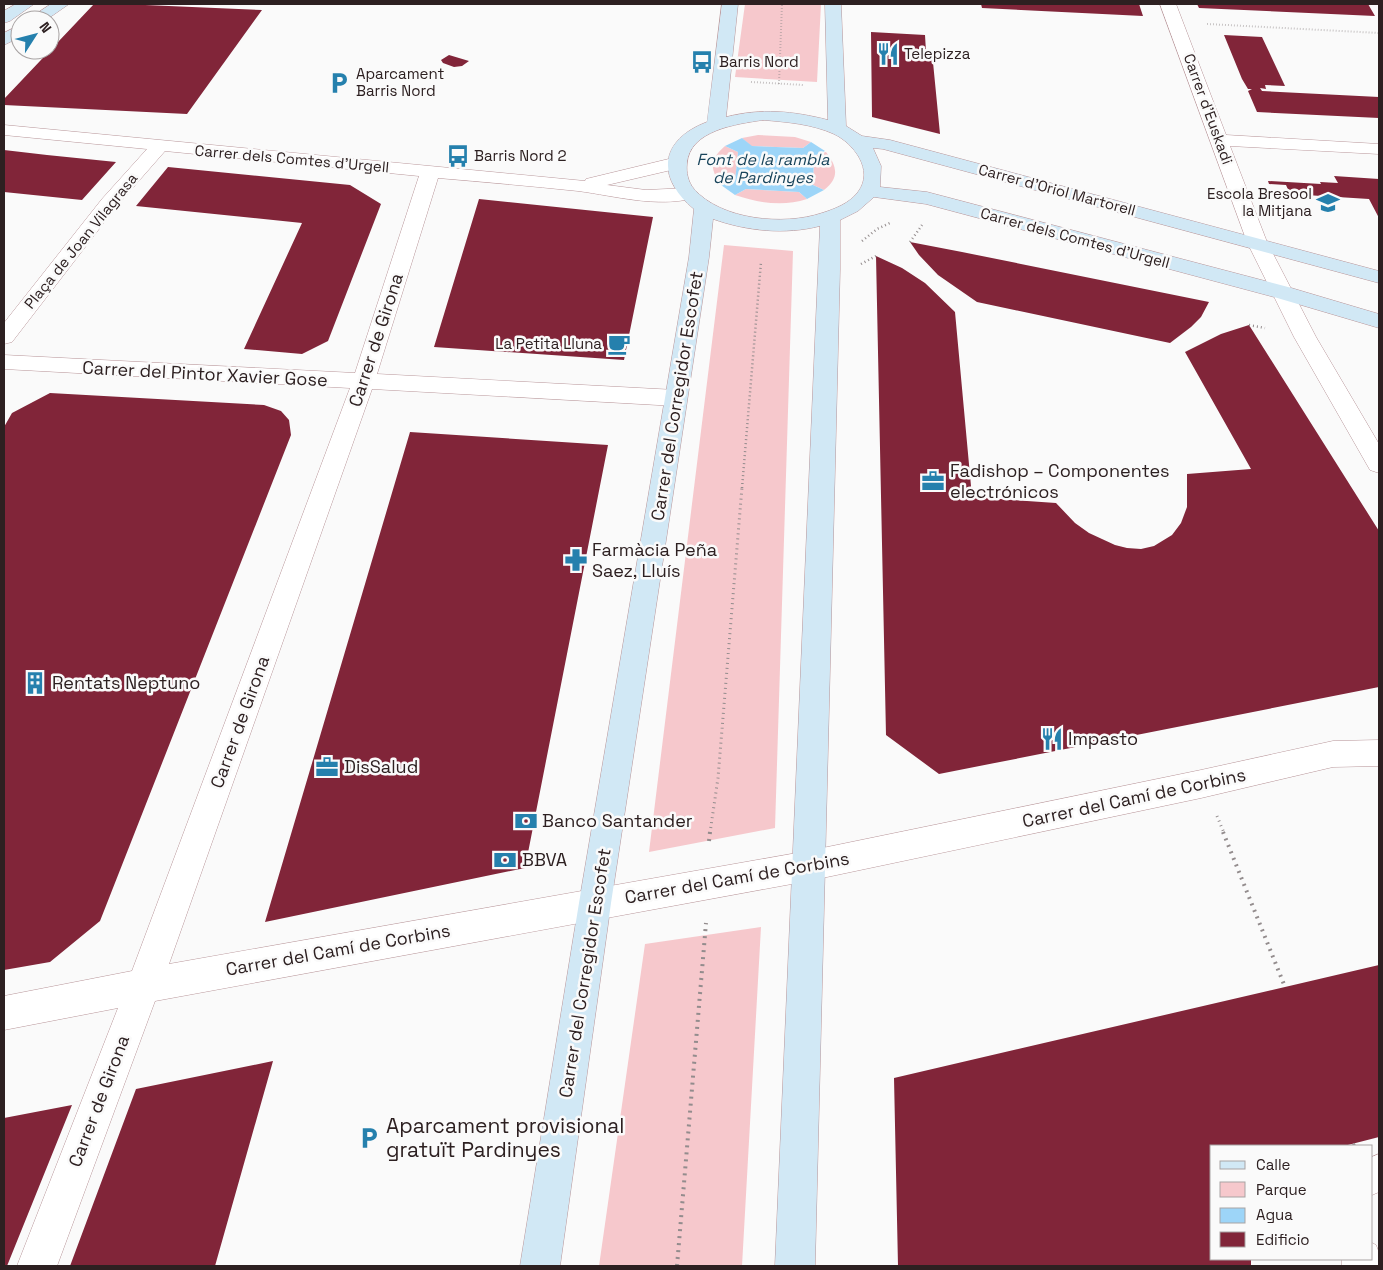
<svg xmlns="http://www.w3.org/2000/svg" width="1383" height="1270" viewBox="0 0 1383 1270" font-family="'Space Grotesk',sans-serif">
  <rect width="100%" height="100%" fill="#fafafa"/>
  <path fill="#f6c8cc" d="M745,4H821L817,82L735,77Z
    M758,135L795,137L811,142L803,148L751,146L742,138Z
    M725,146L738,152L735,181L721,185C710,169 709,160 725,146Z
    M826,152C837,166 840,178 824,190L813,185L814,156Z
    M746,189L799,192L807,199C783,207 759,203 735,195Z
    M724,245L793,251L775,828L649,852Z
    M761,927L742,1266H599L645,944Z"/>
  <path fill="#9dd5f8" d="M742,138L752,146L803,148L811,142L825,151L814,156L813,185L824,190L807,199L799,192L746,189L735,195L721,185L735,181L738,152L725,146Z"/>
  <path fill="#812539" d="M94,4H122L262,10L187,114L4,105V99Z
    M981,4H1139L1143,16L982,8Z
    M1197,4H1368L1375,16L1199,8Z
    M871,32L925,35L926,52H932L940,134L872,117Z
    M1224,35L1262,37L1285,86L1265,85L1266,89L1260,88L1262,91L1379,97V118L1257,112L1248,91L1252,89H1248L1242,79Z
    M449,55L469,61L462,66L454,67L443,63L441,60Z
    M4,150L47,155L116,162L82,200L4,192Z
    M168,167L350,185L381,204L328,341L302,354L244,349L302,223L136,206Z
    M1334,176L1379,179V218L1369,199L1290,194L1286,185L1269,184L1268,181L1321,184L1320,182L1338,183Z
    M479,199L653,217L624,360L434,347Z
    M910,242L962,252L1209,302L1201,317L1191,327L1170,343L977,302L938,275L919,255Z
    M876,256L902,268L925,283L955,312L972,497L1056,503L1075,523L1089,533L1115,545L1127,548L1141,549L1154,546L1172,535L1181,523L1187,507V474L1251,469L1185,352L1221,334L1249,325L1379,531V687L939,774L886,735Z
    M50,393L264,405L281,411L289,420L291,435L100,921L50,962L4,970V427L12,413Z
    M410,432L608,445L525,868L265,922Z
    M1379,965V1137L1344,1146H1212V1259H1251V1266H898L894,1078Z
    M273,1061L215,1266H70L136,1089Z
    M72,1105L7,1266H4V1118Z"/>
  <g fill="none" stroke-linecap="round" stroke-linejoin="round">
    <defs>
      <path id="street" d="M1160,4H1176L1226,135L1379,144V154L1230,146L1267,242L1316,337L1379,444V473L1370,470L1294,337L1247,242Z
        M4,125L585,181L586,179L677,157L684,159L686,163L684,167L607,185L646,190L688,188L695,190L698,194L695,198C656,208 616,196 578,191C531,186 484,182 438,178L377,374L676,390L684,392L687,398L684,404L676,406L372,389L169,964L808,851L1201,770L1333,741L1379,740V766L1333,767L1201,798L808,881L155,1001L57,1266H17L118,1008L4,1030V996L132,971L350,388L4,369V355L355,373L419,176L165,151L116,207L12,342L4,344V323L102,199L147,149L4,135Z
        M1379,1154V1192L1372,1195V1157Z
        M1372,1243L1376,1245L1379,1253V1266H1342V1259H1372Z"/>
      <path id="secondary" d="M16,4H34L10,21L4,23V11Z
        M51,4H69L46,20H27Z
        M722,4H738L726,117C761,108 793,111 828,120L825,4H841L846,126L862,136L890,140L1379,271V283L883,149L873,148L881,166L880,187L927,192L1288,287L1379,314V328L1274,297L926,204L874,197L858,211L840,220V269L815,1266H775L820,226C785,235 747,231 713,219L709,257L611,903L560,1266H520L579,903L689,257L694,209C656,178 659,140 707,122ZM763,120C787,122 812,124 834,134C853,143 875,170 858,192C850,203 835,209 822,213C784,226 721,220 694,189C688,182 686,172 687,164C689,130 737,124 763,120Z
        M20,25V37L4,45V33Z"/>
    </defs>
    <use href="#street" stroke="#b89599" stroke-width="1"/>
    <use href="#secondary" stroke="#b89599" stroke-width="1"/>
    <path stroke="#938c8d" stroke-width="2" stroke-dasharray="0.5 2.5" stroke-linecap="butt" d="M1207,24L1379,33
      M751,82L804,85
      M779,84L782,4"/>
    <path stroke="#938c8d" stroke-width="2.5" stroke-dasharray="1 3" stroke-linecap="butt" d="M862,241L877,229L890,223
      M910,242L922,225
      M861,264L876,256
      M1249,325L1265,328
      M742,488L761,262"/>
    <path stroke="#938c8d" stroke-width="3" stroke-dasharray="1 4" stroke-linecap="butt" d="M1217,816L1224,833
      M710,833L718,778L742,487"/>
    <path stroke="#938c8d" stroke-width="4" stroke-dasharray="2 5" stroke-linecap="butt" d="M1223,832L1285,987
      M709,841L710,832
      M1353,1144L1354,1146
      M677,1266L706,923"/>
    <use href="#street" fill="#fff" fill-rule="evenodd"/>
    <use href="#secondary" fill="#d1e8f5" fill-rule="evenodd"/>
  </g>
  <defs>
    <symbol id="restaurant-bare" viewBox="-9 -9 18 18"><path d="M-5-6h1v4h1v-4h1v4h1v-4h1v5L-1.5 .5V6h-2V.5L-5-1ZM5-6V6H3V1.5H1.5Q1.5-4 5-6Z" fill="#2580ad" stroke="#fafafa" stroke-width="2.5" paint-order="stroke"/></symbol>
    <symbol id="bus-bare" viewBox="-9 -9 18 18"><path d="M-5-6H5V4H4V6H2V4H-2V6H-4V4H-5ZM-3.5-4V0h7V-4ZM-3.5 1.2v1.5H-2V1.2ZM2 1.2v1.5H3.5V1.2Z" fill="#2580ad" stroke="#fafafa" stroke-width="2.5" paint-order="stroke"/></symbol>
    <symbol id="parking-bare" viewBox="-9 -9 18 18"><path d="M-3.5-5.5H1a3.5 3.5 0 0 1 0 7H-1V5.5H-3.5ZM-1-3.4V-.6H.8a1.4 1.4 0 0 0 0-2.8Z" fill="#2580ad" stroke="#fafafa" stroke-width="2.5" paint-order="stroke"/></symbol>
    <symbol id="school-bare" viewBox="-9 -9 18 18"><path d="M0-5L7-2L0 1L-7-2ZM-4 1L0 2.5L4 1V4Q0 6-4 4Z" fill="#2580ad" stroke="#fafafa" stroke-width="2.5" paint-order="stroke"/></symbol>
    <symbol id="cafe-bare" viewBox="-9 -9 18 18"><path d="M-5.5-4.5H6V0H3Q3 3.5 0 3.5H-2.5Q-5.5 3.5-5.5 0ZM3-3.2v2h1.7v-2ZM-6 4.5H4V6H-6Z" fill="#2580ad" stroke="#fafafa" stroke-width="2.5" paint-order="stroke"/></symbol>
    <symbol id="office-bare" viewBox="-9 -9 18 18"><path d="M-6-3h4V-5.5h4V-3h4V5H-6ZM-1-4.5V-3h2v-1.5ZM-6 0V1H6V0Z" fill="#2580ad" stroke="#fafafa" stroke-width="2.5" paint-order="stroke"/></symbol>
    <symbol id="pharmacy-bare" viewBox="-9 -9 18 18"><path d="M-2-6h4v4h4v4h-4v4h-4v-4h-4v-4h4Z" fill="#2580ad" stroke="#fafafa" stroke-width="2.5" paint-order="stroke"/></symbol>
    <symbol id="building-bare" viewBox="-9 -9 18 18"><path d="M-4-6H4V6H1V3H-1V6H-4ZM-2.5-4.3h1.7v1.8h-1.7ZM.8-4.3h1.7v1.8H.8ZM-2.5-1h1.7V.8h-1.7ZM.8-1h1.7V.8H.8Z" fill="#2580ad" stroke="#fafafa" stroke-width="2.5" paint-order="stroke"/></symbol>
    <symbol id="bank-bare" viewBox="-9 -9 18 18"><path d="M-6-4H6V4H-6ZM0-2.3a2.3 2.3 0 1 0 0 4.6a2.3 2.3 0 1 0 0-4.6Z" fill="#2580ad" stroke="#fafafa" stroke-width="2.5" paint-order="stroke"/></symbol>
  </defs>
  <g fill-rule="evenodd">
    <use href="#restaurant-bare" x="872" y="38" width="32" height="32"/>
    <use href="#bus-bare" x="686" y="46" width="32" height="32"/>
    <use href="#parking-bare" x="323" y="67" width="32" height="32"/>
    <use href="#bus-bare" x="442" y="140" width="32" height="32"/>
    <use href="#school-bare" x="1312" y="187" width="32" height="32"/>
    <use href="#cafe-bare" x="603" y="328" width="32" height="32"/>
    <use href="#office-bare" x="917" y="465" width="32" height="32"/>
    <use href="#pharmacy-bare" x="560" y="544" width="32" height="32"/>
    <use href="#building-bare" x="19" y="667" width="32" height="32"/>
    <use href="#restaurant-bare" x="1036" y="723" width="32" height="32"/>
    <use href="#office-bare" x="311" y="751" width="32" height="32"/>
    <use href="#bank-bare" x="510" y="805" width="32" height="32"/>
    <use href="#bank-bare" x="489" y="844" width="32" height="32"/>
    <use href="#parking-bare" x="353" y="1122" width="32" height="32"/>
  </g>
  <g text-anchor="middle" stroke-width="5" stroke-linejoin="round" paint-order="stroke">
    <g font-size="15" fill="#2d2021" stroke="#fafafa" text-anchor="start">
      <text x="904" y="59">Telepizza</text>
      <text x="719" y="67">Barris Nord</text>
      <text x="356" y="79">Aparcament<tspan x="356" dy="17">Barris Nord</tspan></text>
      <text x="474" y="161">Barris Nord 2</text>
      <text x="1312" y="199" text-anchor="end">Escola Bresool<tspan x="1312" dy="17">la Mitjana</tspan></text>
      <text x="602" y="349" text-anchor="end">La Petita Lluna</text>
    </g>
    <g font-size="15" fill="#2d2021" stroke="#fafafa">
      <text transform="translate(1208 109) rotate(70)" y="5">Carrer d'Euskadi</text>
      <text transform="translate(292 159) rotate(5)" y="5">Carrer dels Comtes d'Urgell</text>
      <text transform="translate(1057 190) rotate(15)" y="5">Carrer d'Oriol Martorell</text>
      <text transform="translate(1075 238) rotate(15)" y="5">Carrer dels Comtes d'Urgell</text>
      <text transform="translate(81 241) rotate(-51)" y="5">Plaça de Joan Vilagrasa</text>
    </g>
    <g font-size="16" font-style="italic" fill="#18445b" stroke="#fafafa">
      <text x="763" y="165">Font de la rambla<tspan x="763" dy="18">de Pardinyes</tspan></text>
    </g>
    <g font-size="18" fill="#2d2021" stroke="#fafafa">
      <text transform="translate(376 340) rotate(-72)" y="6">Carrer de Girona</text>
      <text transform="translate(205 374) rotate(3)" y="6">Carrer del Pintor Xavier Gose</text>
      <text transform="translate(677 396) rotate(-81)" y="6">Carrer del Corregidor Escofet</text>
      <text transform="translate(240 722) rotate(-70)" y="6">Carrer de Girona</text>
      <text transform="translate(1134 798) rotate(-12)" y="6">Carrer del Camí de Corbins</text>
      <text transform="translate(737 878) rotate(-10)" y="6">Carrer del Camí de Corbins</text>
      <text transform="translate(338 950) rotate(-10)" y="6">Carrer del Camí de Corbins</text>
      <text transform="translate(585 973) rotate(-81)" y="6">Carrer del Corregidor Escofet</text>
      <text transform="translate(99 1101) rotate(-69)" y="6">Carrer de Girona</text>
    </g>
    <g font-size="18" fill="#2d2021" stroke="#fafafa" text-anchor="start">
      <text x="950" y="477">Fadishop – Componentes<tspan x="950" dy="21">electrónicos</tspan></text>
      <text x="592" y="556">Farmàcia Peña<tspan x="592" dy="21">Saez, Lluís</tspan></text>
      <text x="52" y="689">Rentats Neptuno</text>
      <text x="1068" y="745">Impasto</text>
      <text x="344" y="773">DisSalud</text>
      <text x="542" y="827">Banco Santander</text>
      <text x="522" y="866">BBVA</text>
    </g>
    <g font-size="21" fill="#2d2021" stroke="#fafafa" text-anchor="start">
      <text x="386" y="1133">Aparcament provisional<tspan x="386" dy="24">gratuït Pardinyes</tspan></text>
    </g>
  </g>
  <rect width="1383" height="1270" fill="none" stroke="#2d2021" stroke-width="10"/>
  <rect x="1210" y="1145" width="162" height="115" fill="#fafafa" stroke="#a8a3a3"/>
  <rect x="1220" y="1161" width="25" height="8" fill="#d1e8f5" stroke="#a8a3a3"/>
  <text x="1256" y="1170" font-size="15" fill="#2d2021">Calle</text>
  <rect x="1220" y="1182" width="25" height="15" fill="#f6c8cc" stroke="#a8a3a3"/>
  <text x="1256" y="1195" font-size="15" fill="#2d2021">Parque</text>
  <rect x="1220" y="1208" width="25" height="15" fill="#9dd5f8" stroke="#a8a3a3"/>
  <text x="1256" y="1220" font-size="15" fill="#2d2021">Agua</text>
  <rect x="1220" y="1232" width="25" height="15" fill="#812539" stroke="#a8a3a3"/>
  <text x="1256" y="1245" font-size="15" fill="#2d2021">Edificio</text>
  <g transform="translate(35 35) rotate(54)"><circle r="24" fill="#fafafa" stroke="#a8a3a3"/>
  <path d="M0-4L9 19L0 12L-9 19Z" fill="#2580ad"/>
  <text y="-8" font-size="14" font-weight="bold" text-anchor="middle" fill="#2d2021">N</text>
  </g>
</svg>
